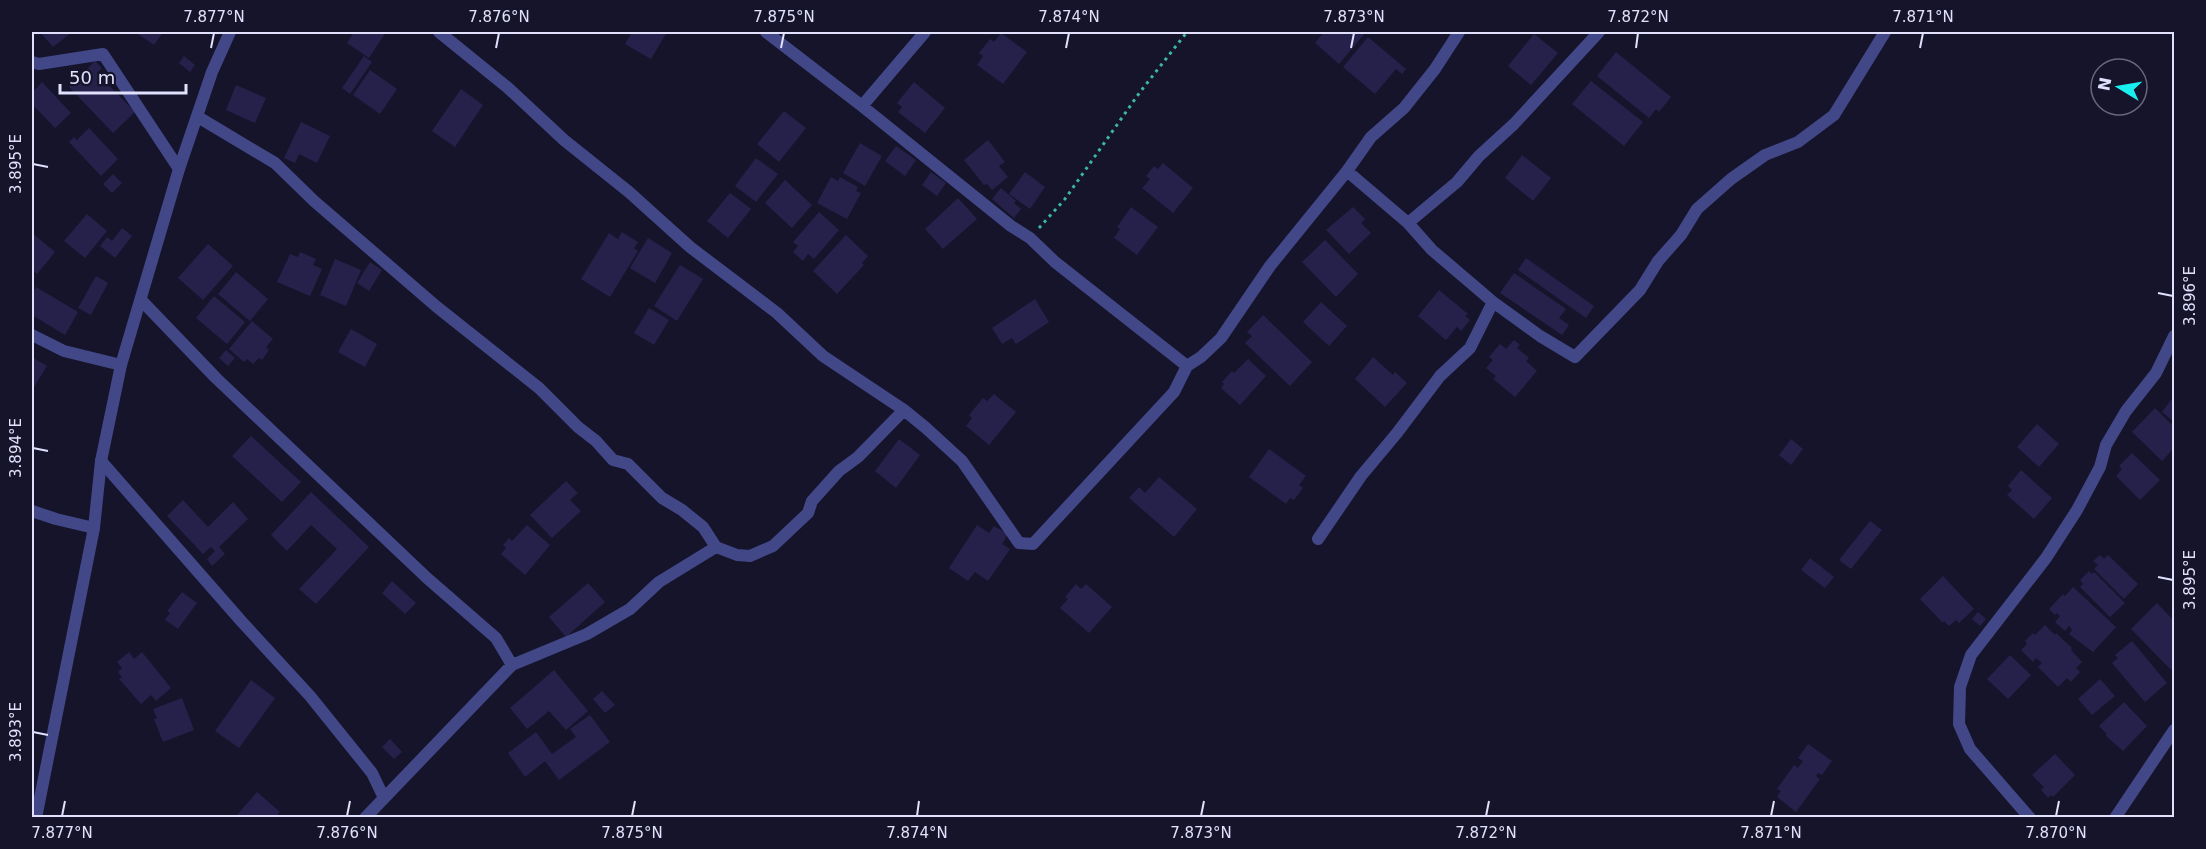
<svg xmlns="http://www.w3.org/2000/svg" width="2206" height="849" viewBox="0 0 2206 849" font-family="'DejaVu Sans',sans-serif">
  <rect width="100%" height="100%" fill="#15142b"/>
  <path fill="#25214b" d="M40,32H72L53,47Z
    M135,32H163L154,45Z
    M354,32H386L369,58L347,43Z
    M632,32H667L651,59L625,44Z
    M1324,32H1366L1339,64L1315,43Z
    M1001,33L1027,52L1003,84L977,65L983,56L979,53L990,39L994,42Z
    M1534,34L1558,53L1531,85L1508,66Z
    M1368,37L1406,69L1402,74L1396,69L1375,94L1343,67Z
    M1616,52L1671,97L1659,112L1656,109L1649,118L1597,76Z
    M184,56L195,65L190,72L179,63Z
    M364,56L372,62L350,94L342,88Z
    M95,61L102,68L97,73L135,112L113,133L69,87Z
    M370,70L397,89L380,114L353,95Z
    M1591,81L1643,122L1624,146L1572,104Z
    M42,82L71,113L55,128L32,104V93Z
    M914,82L945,108L925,133L898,112L902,107L897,103Z
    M236,85L266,98L255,123L226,110Z
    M461,89L483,105L455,147L432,131Z
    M784,111L806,128L779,162L757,144Z
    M301,122L330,136L317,163L299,154L295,163L284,158Z
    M89,128L118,159L101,176L69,142L74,137L77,140Z
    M988,140L1005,162L999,166L1008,177L992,190L987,184L984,185L964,160Z
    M860,143L882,156L865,186L843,173Z
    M896,146L916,160L905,176L885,161Z
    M1522,155L1551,178L1533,201L1505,178Z
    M756,158L778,174L756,202L735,186Z
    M1163,163L1193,188L1173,213L1142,188L1150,179L1146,176L1154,166L1158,169Z
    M931,172L946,183L937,196L922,185Z
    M1025,172L1045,187L1030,209L1009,194Z
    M113,174L122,183L112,193L103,184Z
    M831,177L838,181L840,177L858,187L856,191L861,193L847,219L817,203Z
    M785,180L812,205L792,228L765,203Z
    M1001,188L1016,201L1014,203L1021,209L1014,218L992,199Z
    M730,193L751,209L728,238L707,221Z
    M958,198L977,219L943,249L925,229Z
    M1131,207L1158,227L1137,255L1114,238L1120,229L1117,227Z
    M1353,207L1365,219L1361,223L1371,233L1349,254L1326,230Z
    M819,212L839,230L814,259L808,254L803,261L793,252L798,246L793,242Z
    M87,214L107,231L85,258L64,241Z
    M122,228L132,236L115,258L100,246L107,237L112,241Z
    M622,232L638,242L634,248L638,251L610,297L581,279L609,233L618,239Z
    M32,233L55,252L37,274L32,270Z
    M846,235L868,256L862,263L864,265L837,294L813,271Z
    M648,238L672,253L655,283L630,268Z
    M1325,240L1358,274L1336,297L1302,262Z
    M208,244L233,266L203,300L178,278Z
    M300,252L316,259L313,265L322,269L310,296L277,282L290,254L298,257Z
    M1526,258L1594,306L1586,318L1518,270Z
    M335,259L361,270L346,306L320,295Z
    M370,262L382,270L369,291L357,283Z
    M680,265L703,279L677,321L654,306Z
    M236,272L268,299L250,321L218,294Z
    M1514,273L1566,309L1559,318L1569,325L1562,335L1500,293Z
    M96,276L108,283L91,315L78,308Z
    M36,287L78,312L65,335L32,315V294Z
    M1439,290L1468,314L1465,316L1470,320L1461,331L1457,327L1446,340L1418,316Z
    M214,296L245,322L227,344L196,318Z
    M1035,299L1049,322L1016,344L1012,338L1002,344L992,328Z
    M1321,302L1347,326L1329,346L1303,322Z
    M649,308L669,320L654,345L634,333Z
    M1263,315L1312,362L1290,386L1245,343L1252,336L1247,332Z
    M252,321L273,339L266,347L269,350L262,360L259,358L253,364L247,359L244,362L229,349Z
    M351,329L377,344L365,367L338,352Z
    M1514,340L1520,345L1517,348L1529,358L1526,361L1537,371L1515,397L1493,379L1496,376L1486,368L1493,360L1489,357L1500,344L1506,349Z
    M226,350L235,358L228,366L219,358Z
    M32,357L47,366L34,387L32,385Z
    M1373,357L1393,375L1395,372L1407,383L1385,407L1355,379Z
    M1248,359L1266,376L1240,405L1221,388L1224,384L1222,382L1232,371L1234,373Z
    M994,394L1016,412L989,445L966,426L972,418L969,415L983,398L987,401Z
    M2174,396V422L2162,412Z
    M2155,408L2174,427V448L2162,461L2132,432Z
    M2037,424L2059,444L2039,467L2017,447Z
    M251,436L301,482L282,502L232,456Z
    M899,439L920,455L896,488L875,471Z
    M1791,439L1803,449L1791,465L1779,455Z
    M1269,449L1306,476L1299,485L1303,488L1294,500L1290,498L1286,504L1249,477Z
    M2132,453L2160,480L2140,500L2116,476L2122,469L2119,466Z
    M2021,470L2052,498L2034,519L2007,495L2012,490L2008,486Z
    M1159,477L1197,509L1174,537L1129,498L1139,487L1145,493Z
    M566,481L578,493L570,500L581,511L552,538L530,515Z
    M311,492L369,547L316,604L299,589L337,549L311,525L287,551L271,535Z
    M183,500L208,527L233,502L248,519L219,547L225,554L212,566L207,559L215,551L211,547L203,554L167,516Z
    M1870,521L1882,530L1851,569L1839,560Z
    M527,525L550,545L525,575L501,554L506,548L503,545L509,538L512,541Z
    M977,525L989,533L994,526L1008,534L1002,544L1010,549L988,581L975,572L968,581L949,568Z
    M2100,555L2104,559L2108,555L2138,584L2124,599L2094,569L2098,565L2093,561Z
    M1810,558L1834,577L1825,588L1801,570Z
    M2089,571L2092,574L2094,572L2125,603L2110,617L2080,587L2083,584L2080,580Z
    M1943,576L1974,609L1959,623L1956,620L1949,626L1944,621L1943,623L1920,599Z
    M392,581L416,603L405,614L382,593Z
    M588,583L605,602L566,637L549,617Z
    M1076,584L1081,589L1086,584L1112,607L1089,633L1060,608L1068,599L1065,597Z
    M2073,587L2116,627L2093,652L2069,634L2072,630L2069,626L2065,631L2055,622L2060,616L2057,613L2055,615L2049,609L2063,594L2065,596Z
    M182,592L197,603L178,629L165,620L170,613L167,611Z
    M2157,603L2174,621V666L2171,670L2131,629Z
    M1978,612L1986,619L1980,626L1972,619Z
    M2045,625L2055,635L2056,633L2072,648L2071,650L2082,662L2076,668L2080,672L2071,682L2067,678L2058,687L2038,667L2042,663L2036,658L2033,662L2021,650L2027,644L2025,641L2033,633L2035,635Z
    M2132,641L2167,683L2145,702L2112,663L2118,658L2115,655Z
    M129,652L134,659L142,652L171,688L156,701L151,695L141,704L119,679L122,677L118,672L122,668L117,662Z
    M2010,655L2031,675L2008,699L1987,679Z
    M554,670L588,711L566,730L549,711L527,729L510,708Z
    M2100,679L2115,696L2092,715L2078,699Z
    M251,680L275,698L239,748L215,731Z
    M602,691L615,705L605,713L593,699Z
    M182,698L194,730L163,742L154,719L157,718L153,709Z
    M2124,702L2147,726L2123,751L2105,735L2107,734L2099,726Z
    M590,715L610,742L559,780L545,761L525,777L508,753L536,732L552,754L576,737L570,729Z
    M390,739L402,752L394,759L382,747Z
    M1808,744L1832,761L1822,775L1818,773L1816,776L1820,779L1796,812L1777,797L1781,791L1777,789L1794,765L1798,768L1800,765L1803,761L1798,758Z
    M2055,754L2075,775L2053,797L2051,795L2048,798L2041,790L2044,787L2032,775Z
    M257,792L280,812L275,818H240L237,815Z"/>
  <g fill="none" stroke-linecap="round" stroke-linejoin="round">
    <path stroke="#3bb7a3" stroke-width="3" stroke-dasharray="3 4.5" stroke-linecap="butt" d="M1039,228L1065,199L1140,92L1187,32"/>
    <path stroke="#424787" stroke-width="12" d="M439,32L507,87L564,140L629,192L690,247L777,313L823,356L904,410L926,428L962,461L1019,543L1033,544L1174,392L1187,366L1201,357L1221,338L1270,266L1347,171L1371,137L1404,108L1435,69L1459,32
      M766,32L862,106L1011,226L1030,238L1055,262L1187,366
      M32,62L39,64L103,54L179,169
      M862,106L925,32
      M198,117L275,163L314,201L437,307L539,388L578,427L596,441L613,460L628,464L662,498L682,510L703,527L716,547L737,555L750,556L773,546L808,513L812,501L839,471L858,457L904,410
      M1347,171L1408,223L1432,250L1493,302L1540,336L1575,357L1640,290L1658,261L1681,235L1697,209L1731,179L1765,155L1798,142L1834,115L1885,32
      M1408,223L1457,182L1479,156L1514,124L1599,32
      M141,300L216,378L427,578L496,638L512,665
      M32,335L64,351L121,365
      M101,461L242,622L310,696L372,773L384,798
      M32,511L56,519L94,528
      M1318,539L1361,476L1397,433L1440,376L1470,348L1493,302
      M365,818L512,665L587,634L630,609L659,582L716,547
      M2030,818L1970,749L1959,724L1960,687L1971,655L2046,558L2077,510L2100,467L2106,445L2126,411L2156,373L2174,336
      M2115,818L2174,730"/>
    <path stroke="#424787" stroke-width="12" d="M36,818L94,528L101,461L121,365L179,169L212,72L230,32"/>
  </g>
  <path fill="none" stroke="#e1e0fd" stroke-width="2" d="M211,48L214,33M496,48L499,33M781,48L784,33M1066,48L1069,33M1351,48L1354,33M1636,48L1638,33M1920,48L1923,33M33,164L48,167M2158,293L2173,296M33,448L48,451M2158,577L2173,580M33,732L48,735M62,816L65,801M347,816L350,801M632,816L635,801M917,816L919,801M1201,816L1204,801M1486,816L1489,801M1771,816L1774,801M2056,816L2059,801"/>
  <rect width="2206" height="849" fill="none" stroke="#15142b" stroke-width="66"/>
  <g transform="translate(2119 87) rotate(281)"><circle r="28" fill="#15142b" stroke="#67667f" stroke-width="1.5"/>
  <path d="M0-4.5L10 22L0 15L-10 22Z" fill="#1aefef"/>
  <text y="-9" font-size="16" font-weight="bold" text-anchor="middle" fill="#e1e0fd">N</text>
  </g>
  <path d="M60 84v9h126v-9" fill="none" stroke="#e1e0fd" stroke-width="3"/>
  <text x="69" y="84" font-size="18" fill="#e1e0fd" stroke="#15142b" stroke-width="4.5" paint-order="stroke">50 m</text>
  <rect x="33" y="33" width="2140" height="783" fill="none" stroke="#e1e0fd" stroke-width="2"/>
  <g font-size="15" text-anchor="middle" fill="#e1e0fd">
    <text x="214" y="22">7.877°N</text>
    <text x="499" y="22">7.876°N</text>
    <text x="784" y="22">7.875°N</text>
    <text x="1069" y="22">7.874°N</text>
    <text x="1354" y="22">7.873°N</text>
    <text x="1638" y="22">7.872°N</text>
    <text x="1923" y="22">7.871°N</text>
    <text transform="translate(16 164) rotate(-90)" y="5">3.895°E</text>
    <text transform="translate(2190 296) rotate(-90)" y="5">3.896°E</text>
    <text transform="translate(16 448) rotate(-90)" y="5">3.894°E</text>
    <text transform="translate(2190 580) rotate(-90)" y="5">3.895°E</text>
    <text transform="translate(16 732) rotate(-90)" y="5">3.893°E</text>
    <text x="62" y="838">7.877°N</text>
    <text x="347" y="838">7.876°N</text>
    <text x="632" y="838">7.875°N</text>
    <text x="917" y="838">7.874°N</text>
    <text x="1201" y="838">7.873°N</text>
    <text x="1486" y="838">7.872°N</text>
    <text x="1771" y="838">7.871°N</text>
    <text x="2056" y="838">7.870°N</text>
  </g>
</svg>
